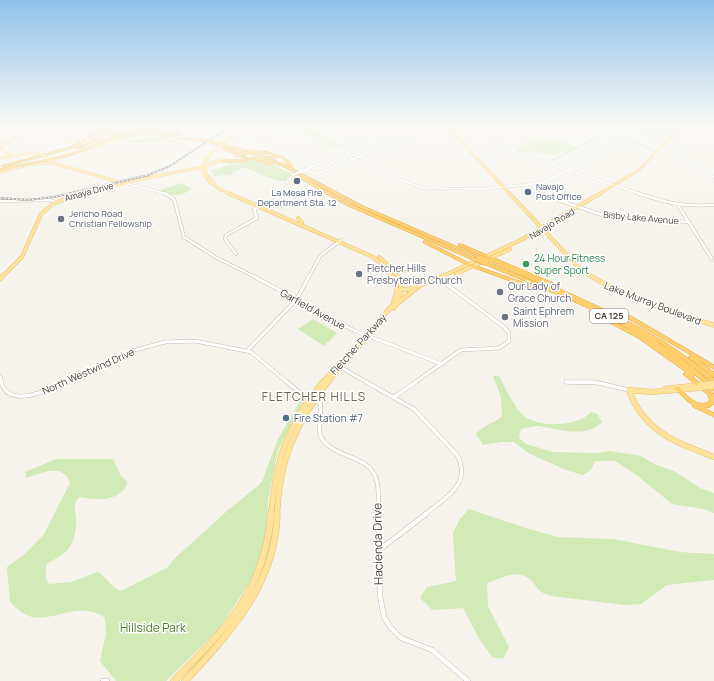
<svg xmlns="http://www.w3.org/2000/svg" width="714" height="681" viewBox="0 0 714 681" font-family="Manrope,sans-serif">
  <rect width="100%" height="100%" fill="#f6f3ec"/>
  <path fill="#d2eab5" d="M306,127L315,130L333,143L344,146L329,147L330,145L328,142L305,134L301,129Z
    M610,127H679L670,135L617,130Z
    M162,136L173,139L154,143H123Z
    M544,137L580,147L568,153L562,151L553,155C544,152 538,153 529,151L523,153L516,151Z
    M253,159L275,166L293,174L286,181H277L236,164Z
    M231,163L243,167L239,171H232L235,173L227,176L223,174L215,177L211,170L221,168Z
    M182,183L191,189C179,198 173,195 160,190Z
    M313,319L337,333L324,346L298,329Z
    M493,376H499C506,389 513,406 524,416C540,428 578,427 591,412L597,414L602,422C587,439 558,429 539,426C534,426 526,428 521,429L519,438L526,444L553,452L595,453L610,451L641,456L654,464L674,471L700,488L714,493V513L703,509L672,504L638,476L615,461H595L591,470L583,475L566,470L530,454L514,442H501L483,445L476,434C483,425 494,424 502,416L501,397Z
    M303,400L305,402L294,418L278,450L268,500L267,527L263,549L252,579L219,629L166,681H116L100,661L106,634L105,618C79,600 59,621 33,617C24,616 16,608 10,602L7,567L26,553L44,534L70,483C63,462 41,473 26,478L25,472L56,459H113L121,476L128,482C119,503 98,500 79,497C72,504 76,512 76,520C77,529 74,541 69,548C65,554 53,560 46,565V578L49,584L71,582L98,572C108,578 110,587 121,591L168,567L173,560L228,510L260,484L263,479L278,439L300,401Z
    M469,509L526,528L557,537L613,539L680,552L714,554V580L667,585L641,604L625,605L551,596C535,591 540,588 529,579C517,568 499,579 487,583L488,606L509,647L503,659L492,657L480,640L463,608L432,610L420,598L427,587L456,581L453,533L460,519Z"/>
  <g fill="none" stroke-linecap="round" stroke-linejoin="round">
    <path stroke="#a9d4f2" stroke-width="1" d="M658,127L671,132
      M628,129L630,130L628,132
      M619,130L650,127
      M633,141L653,151
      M580,146L603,134
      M551,161L579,147"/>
    <defs>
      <path id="minor-far4" d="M313,127L338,132L368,145
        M474,127C499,148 531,158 562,168C588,177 614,185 640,194
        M598,127L678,154L714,177
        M191,133L203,134L214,127
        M187,135L202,131L208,127
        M110,143L149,144L175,138
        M249,143L312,167
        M249,143L263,138L264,133L283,127
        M0,152H6
        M40,153C58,145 84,148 92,127
        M347,153L371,161L399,179L422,188L483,189L542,183
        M477,156L512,149L567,127
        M304,170L412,127
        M305,170L316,174L427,129
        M124,183L167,194
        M542,183L611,148L624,135
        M527,186L533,191L541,194
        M283,194L288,180L293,175"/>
      <path id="minor-far3" d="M164,193L174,199L184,237L217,258L255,277
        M538,193L605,216L689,222
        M637,193C667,203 682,207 714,205
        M0,201L49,200L56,202
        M678,205L712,259
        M236,254L225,239L226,235L257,218L254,209L277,199L284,193
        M309,277L320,256L341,240"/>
      <path id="minor-far2" d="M253,276L355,331L442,364
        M248,350L297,299L309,276
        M342,368L368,383
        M0,376L2,383
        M566,382L597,383
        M65,383L132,351L165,342L195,341L251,352L288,383
        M414,383L461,350L499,348L509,341V333L504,327L438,278"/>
      <path id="minor-far1" d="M1,382C9,410 50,389 67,382
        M287,382L305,397L320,402C322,412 318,430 320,435C331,459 367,453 376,478C380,489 378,504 378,515
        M366,382L414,409L457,455C473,484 444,499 424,515
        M566,382H594L629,390
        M394,397L416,382"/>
      <path id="minor" d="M378,514L380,596L384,617L391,628L401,638L432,650L468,681
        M379,550L426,514
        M103,681H107"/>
      <path id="major-far4" d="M420,127L448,131L476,127
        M448,127L510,194
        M0,147L23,134L28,127
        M91,148L160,127
        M0,149L11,155
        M211,154L206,162L205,172L214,183
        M0,158L31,153L43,154
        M47,158L52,163L123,183
        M0,172L31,164L49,163L61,157
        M82,194L137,180L202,167L224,159
        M230,194C173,169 219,146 248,127
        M599,194L639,170L681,127"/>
      <path id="major-far3" d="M228,193L373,257L384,266L393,277
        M509,193L582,271L592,277
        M298,218L302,223
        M379,257L391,268L398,277
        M393,268L404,271
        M456,274L510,249
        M2,277L22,257L41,214L54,203L86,193
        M441,277L521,240L601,193"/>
      <path id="major-far2" d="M591,276C624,297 676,314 714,325
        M0,279L3,276
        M400,290L410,289L444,276
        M398,303L419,286
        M394,308C400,298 404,288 398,276
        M322,383L393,305L397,291L392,276
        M327,383L372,332"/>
      <path id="major-far1" d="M698,388L651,392L629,390C643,431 677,443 714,457
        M665,389L700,385
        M271,515C276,460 287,424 323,382
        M277,515C279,462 295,423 328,382"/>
      <path id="major" d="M174,681C225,629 265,591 271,514
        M185,681C230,633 276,583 277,514"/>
      <path id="highway" d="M110,127H112L77,145L80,144V146L4,167L1,166L73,146V144Z
        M117,127H119L98,141L78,149L76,148L96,139Z
        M125,127H128L141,131L130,136L121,132C87,157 40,162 0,171V169C37,161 79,156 112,136C116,133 121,130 125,127ZM126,128L137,131L130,134L122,131Z
        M137,127L147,129V130L146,131L136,129V127Z
        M150,127H153L155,128L154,129L150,128Z
        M160,128L180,133V134L179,135L159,130V129Z
        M153,131L197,140L198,141L197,142L152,133V131Z
        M226,145L254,152L288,166L363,206L481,257L480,258H478L361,208L286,168L252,154L226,147Z
        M223,147H225L245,155L247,157L245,159L254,157L273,164L270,165L254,159L240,162H221L220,161L222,160H242L243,157L223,149Z
        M256,151L271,152L284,156L293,166L290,167L282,158L279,157C275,159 271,159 267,157L268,156L274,157L276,156L270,154L257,153L255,152Z
        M294,173H296L348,203L476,259L474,260H473L346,205L294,175Z
        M424,241H426L471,264L536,287V289H532L469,266L424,243Z
        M459,244H461L558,285V286H554L459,246Z
        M490,260H492C550,285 609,308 663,341C681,352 697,365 714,378V383L712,382L686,362L660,343L656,341L687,362L714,386V391L712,390L695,375L693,377L714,394V404L710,407L704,408L714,413V417L693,407L692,406L693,405L687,401L674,388L675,387H679C686,395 698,409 710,401L708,395L684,375L683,374L686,372L638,338L589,312V311H593L636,333C588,305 536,286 486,265V263H488L563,293L490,262Z
        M627,316H631L714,365V369L698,360L714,372V377L712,376L689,358L688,357L691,355L627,318Z"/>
    </defs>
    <use href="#minor-far4" stroke="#c2bbae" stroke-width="2.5"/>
    <use href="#minor-far3" stroke="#c2bbae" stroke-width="3.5"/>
    <use href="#minor-far2" stroke="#c2bbae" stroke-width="4"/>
    <use href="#minor-far1" stroke="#c2bbae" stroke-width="4.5"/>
    <use href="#minor" stroke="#c2bbae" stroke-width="5.5"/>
    <use href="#major-far4" stroke="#e6c16a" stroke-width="3"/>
    <use href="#major-far3" stroke="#e6c16a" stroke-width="4"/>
    <use href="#major-far2" stroke="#e6c16a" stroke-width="5"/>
    <use href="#major-far1" stroke="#e6c16a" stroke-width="6"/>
    <use href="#major" stroke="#e6c16a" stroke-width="7"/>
    <use href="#highway" stroke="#e0a43c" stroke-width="1"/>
    <use href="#minor-far4" stroke="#fff" stroke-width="2"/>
    <use href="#minor-far3" stroke="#fff" stroke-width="2.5"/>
    <use href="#minor-far2" stroke="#fff" stroke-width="3"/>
    <use href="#minor-far1" stroke="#fff" stroke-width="3.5"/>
    <use href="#minor" stroke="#fff" stroke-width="4.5"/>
    <use href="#major-far4" stroke="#ffe39c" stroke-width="2.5"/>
    <use href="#major-far3" stroke="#ffe39c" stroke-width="3"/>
    <use href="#major-far2" stroke="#ffe39c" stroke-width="4"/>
    <use href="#major-far1" stroke="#ffe39c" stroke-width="5"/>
    <use href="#major" stroke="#ffe39c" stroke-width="6"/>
    <use href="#highway" fill="#ffcf6e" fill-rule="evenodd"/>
    <path stroke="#9a9a9a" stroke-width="1" d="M0,199L26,200L55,197L148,176L170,166L230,127"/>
    <defs>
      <path id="rail" d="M0,198L28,200L54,197L148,175L170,166L229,127"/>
    </defs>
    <use href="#rail" stroke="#9a9a9a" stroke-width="2"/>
    <use href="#rail" stroke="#fff" stroke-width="1" stroke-dasharray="2" stroke-linecap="butt"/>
    <defs>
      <path id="minor-bridge" d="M175,138L187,135
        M293,175L302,171"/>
      <path id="major-bridge-far1" d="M43,154L47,158"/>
      <path id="major-bridge" d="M700,385L714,383
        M698,388L714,386"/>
      <path id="highway-bridge-far1" d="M150,129L156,130
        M135,130L149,133
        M114,134L122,127
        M92,138L101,129
        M110,138L129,132
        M198,139L227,146
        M236,155L256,151"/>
      <path id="highway-bridge" d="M479,257L491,261
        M474,259L487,264"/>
    </defs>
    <use href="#minor-bridge" stroke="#c2bbae" stroke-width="2.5" stroke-linecap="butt"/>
    <use href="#major-bridge-far1" stroke="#e6c16a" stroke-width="3" stroke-linecap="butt"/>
    <use href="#major-bridge" stroke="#e6c16a" stroke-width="6" stroke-linecap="butt"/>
    <use href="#highway-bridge-far1" stroke="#e0a43c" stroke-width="3.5" stroke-linecap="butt"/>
    <use href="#highway-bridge" stroke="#e0a43c" stroke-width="5" stroke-linecap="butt"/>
    <use href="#minor-bridge" stroke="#fff" stroke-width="2"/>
    <use href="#major-bridge-far1" stroke="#ffe39c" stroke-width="2.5"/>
    <use href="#major-bridge" stroke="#ffe39c" stroke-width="5"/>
    <use href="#highway-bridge-far1" stroke="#ffcf6e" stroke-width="3"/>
    <use href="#highway-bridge" stroke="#ffcf6e" stroke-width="4"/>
  </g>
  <linearGradient id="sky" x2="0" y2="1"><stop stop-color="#8fc1ec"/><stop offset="0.57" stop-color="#fbfaf6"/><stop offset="1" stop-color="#fbfaf6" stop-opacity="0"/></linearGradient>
  <rect width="714" height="222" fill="url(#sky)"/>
  <g fill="#5c6f8a" stroke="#fff" stroke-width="1.5">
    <circle cx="297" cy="181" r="4"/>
    <circle cx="528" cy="192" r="4"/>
    <circle cx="286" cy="418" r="4"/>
  </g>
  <g fill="#6b7280" stroke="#fff" stroke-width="1.5">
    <circle cx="61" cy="219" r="4"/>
    <circle cx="359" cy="274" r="4"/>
    <circle cx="500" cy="292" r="4"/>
    <circle cx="505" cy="317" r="4"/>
  </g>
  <circle fill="#2e9e5b" stroke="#fff" stroke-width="1.5" cx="526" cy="264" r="4"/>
  <g text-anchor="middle" stroke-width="3" stroke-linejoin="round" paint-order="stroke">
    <g font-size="9" fill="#4e5e75" stroke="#fff" text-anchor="start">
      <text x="536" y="190">Navajo<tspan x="536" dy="10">Post Office</tspan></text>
      <text x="297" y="196" text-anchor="middle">La Mesa Fire<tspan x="297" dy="10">Department Sta. 12</tspan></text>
    </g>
    <g font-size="9" fill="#4b4439" stroke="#fff">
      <text transform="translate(89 192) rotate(-15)" y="3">Amaya Drive</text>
      <text transform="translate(641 218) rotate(5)" y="3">Bisby Lake Avenue</text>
      <text transform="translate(552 224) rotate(-31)" y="3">Navajo Road</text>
    </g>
    <g font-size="9" fill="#5b616d" stroke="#fff" text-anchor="start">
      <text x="69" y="217">Jericho Road<tspan x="69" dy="10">Christian Fellowship</tspan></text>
    </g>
    <rect fill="#fff" stroke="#817c74" stroke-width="1" x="590" y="309" width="38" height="14" rx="3"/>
    <g font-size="9" font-weight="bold" fill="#4b4439">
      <text x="609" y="319">CA 125</text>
    </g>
    <g font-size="10" fill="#27864d" stroke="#fff" text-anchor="start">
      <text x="534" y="262">24 Hour Fitness<tspan x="534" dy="12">Super Sport</tspan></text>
    </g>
    <g font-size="10" fill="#5b616d" stroke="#fff" text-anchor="start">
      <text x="367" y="272">Fletcher Hills<tspan x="367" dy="12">Presbyterian Church</tspan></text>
      <text x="508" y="290">Our Lady of<tspan x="508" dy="12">Grace Church</tspan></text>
      <text x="513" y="315">Saint Ephrem<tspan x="513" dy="12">Mission</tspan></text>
    </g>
    <g font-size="10" fill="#4b4439" stroke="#fff">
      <text transform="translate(653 303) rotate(21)" y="4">Lake Murray Boulevard</text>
      <text transform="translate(313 309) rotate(29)" y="4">Garfield Avenue</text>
      <text transform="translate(358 344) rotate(-48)" y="4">Fletcher Parkway</text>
      <text transform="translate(88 371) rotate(-24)" y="4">North Westwind Drive</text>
    </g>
    <g font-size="10" fill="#4e5e75" stroke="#fff" text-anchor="start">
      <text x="294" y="422">Fire Station #7</text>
    </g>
    <g font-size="12" letter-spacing="1" fill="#6e6250" stroke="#fff">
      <text x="314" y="401">FLETCHER HILLS</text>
    </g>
    <g font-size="12" fill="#4b4439" stroke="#fff">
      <text transform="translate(378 544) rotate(-91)" y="4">Hacienda Drive</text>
    </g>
    <g font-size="12" fill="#4a7f2a" stroke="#fff">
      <text x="153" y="632">Hillside Park</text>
    </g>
  </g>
</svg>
